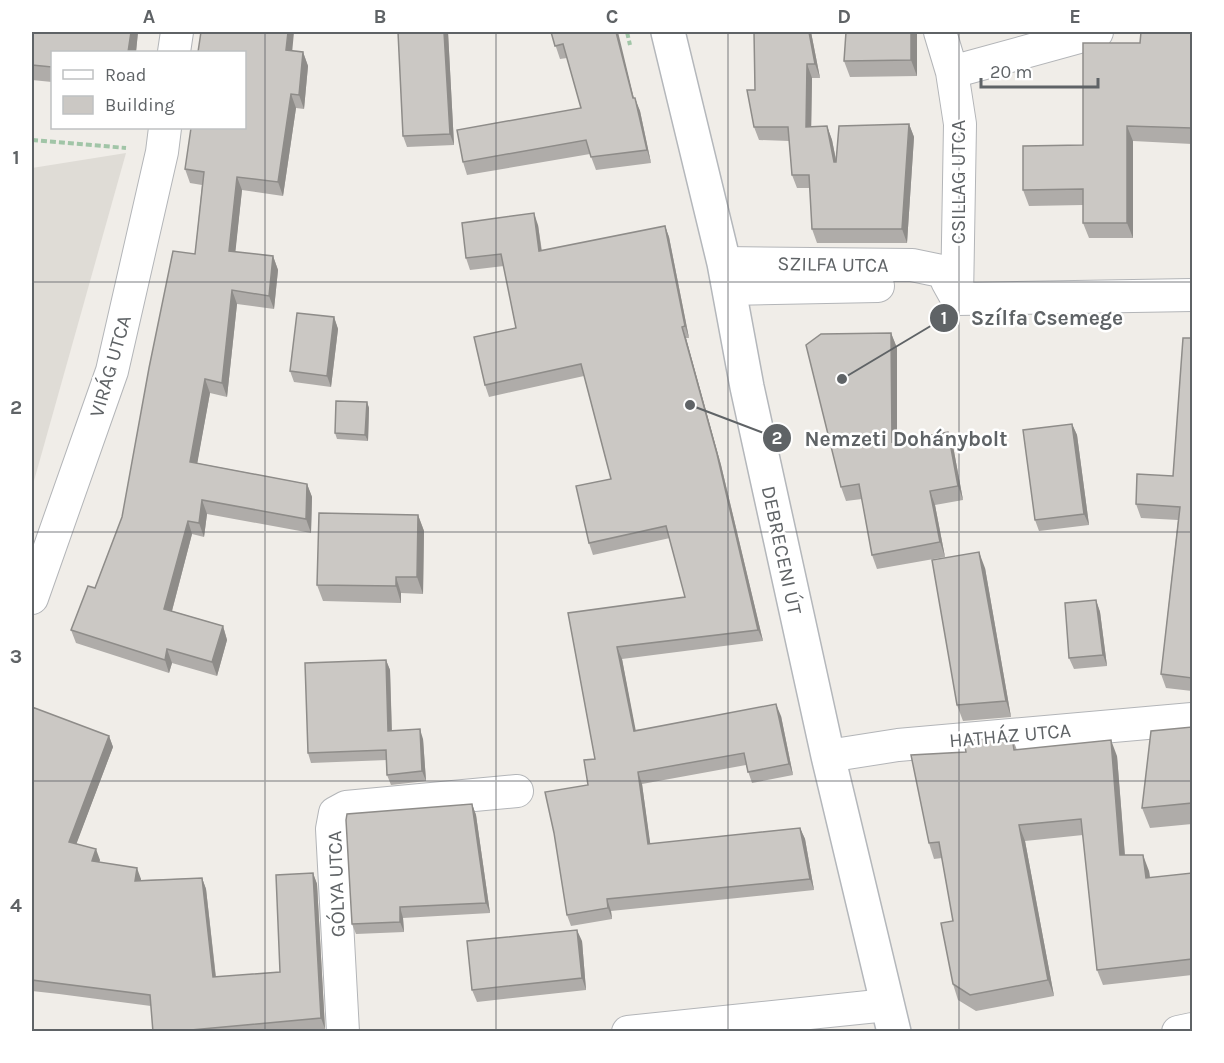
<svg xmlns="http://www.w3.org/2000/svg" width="1224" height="1063" viewBox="0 0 1224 1063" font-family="Karla,sans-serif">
  <rect width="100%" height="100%" fill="#f0ede8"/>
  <path fill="#dfdcd6" d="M126,153L32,488V168Z"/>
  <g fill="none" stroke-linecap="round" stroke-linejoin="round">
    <defs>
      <path id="street" d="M940,32L952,72L960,124L957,299
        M174,52L177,32
        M952,72L1097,32
        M724,263L912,265L941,271
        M947,281L957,299L1192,295
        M729,289L878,286
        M32,598L112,371L162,152L165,128
        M828,756L898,745L1192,719
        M343,1032L332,829L335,813L346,807L517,791
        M628,1032L887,1005
        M1178,1032L1192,1029"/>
      <path id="secondary" d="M668,32L724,263L747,387L828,756L894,1032"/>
    </defs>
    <use href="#street" stroke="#b3b5b8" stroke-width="34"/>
    <use href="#secondary" stroke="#b4b7bb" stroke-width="36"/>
    <path stroke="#a1c5a7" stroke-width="4" stroke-dasharray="6 3" stroke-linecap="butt" d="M627,32L630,45
      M32,140L126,148"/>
    <use href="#street" stroke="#fff" stroke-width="32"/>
    <use href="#secondary" stroke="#fff" stroke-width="33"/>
  </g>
  <path fill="#afaca9" d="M32,32H138L136,52H52V82L32,80Z
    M398,32H448L454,145L407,147L403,136Z
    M551,32L634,98L640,111L651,163L596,170L590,154L467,175L463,162L581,108L567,58L560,59Z
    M754,32H811L820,78H812L811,127L827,126L832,140L836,160L909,124L914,137L907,243H817L812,229L810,188H797L792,175L789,141L759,140L754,127L755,90Z
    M846,32H917V76L850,77L844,61Z
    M1192,32V144L1133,141V238H1089L1083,223V205L1029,206L1023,190L1083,145L1140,43Z
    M292,51L303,52L308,66L304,109L296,108L283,196L242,190L235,252L273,256L278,270L274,309L237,304L227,397L210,393L197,463L307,484L312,497L311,533L207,514L204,537L192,534L172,611L223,626L227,640L217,676L172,663L169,673L76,643L71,630L95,588L122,517L195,254L202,185L190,183L185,169Z
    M538,225L542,251L665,226L669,237L689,338H686L721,465L763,641L622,659L635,730L781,716L793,775L752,783L746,765L642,784L650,844L800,828L805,839L814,890L611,911L612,919L571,926L567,915L588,785L595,759L568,613L685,597L670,538L593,555L589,543L611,479L584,376L489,397L485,385L516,328L504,266L470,270L466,258Z
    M334,317L338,329L331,387L294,382L290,371Z
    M891,333L897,348V441L948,432L953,446L963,500L935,505L945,557L877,569L872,555L862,499L846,501L841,487Z
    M1192,338V691L1166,688L1161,674L1178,520L1141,518L1136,504L1173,476Z
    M367,402L369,408L368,441L337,439L335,433Z
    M1072,424L1077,435L1089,525L1039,531L1035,520Z
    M418,515L424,531L423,594L401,593V603L323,601L317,585Z
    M985,568L1011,717L963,721L957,705Z
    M1096,600L1100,612L1107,666L1074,669L1069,658Z
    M386,660L390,670L392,731L423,739L426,781L391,785L387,775V760L311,763L308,753Z
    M32,708L109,736L113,747L76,844L100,860L99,862L141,879V880L202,878L206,889L216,977L280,972L313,873L317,884L325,1029L294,1032H153L151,1006L59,994L32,991Z
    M1192,727V824L1150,828L1142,808Z
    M1012,737L1017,750L1117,756L1125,855L1149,871L1150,878L1192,873V975L1103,985L1097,970L1083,835L1025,841L1054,996L976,1011L958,1000L953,984V921L942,858L934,859L929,843L966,752Z
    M472,804L476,815L490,913L403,918L404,932L356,934L352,924Z
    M582,941L586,990L477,1002L472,990Z"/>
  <path fill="#8e8c89" d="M131,32H138L136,52H128Z
    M288,32H294L291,64L286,50Z
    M444,32H448L454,145L450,134Z
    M616,32H618L637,111L633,98Z
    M809,32H811L820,78L815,64Z
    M911,32H917V76L911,60Z
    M303,52L308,66L304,109L299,95Z
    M807,64L812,78L811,140L806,127Z
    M291,94L296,108L283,196L278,182Z
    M635,98L640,111L651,163L647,150Z
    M909,124L914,137L907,243L902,229Z
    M827,126L832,140L839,175L834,162Z
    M1127,126L1133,141V238L1127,223Z
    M237,177L242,190L234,265L229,251Z
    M534,213L538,225L543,263L539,251Z
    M665,226L669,237L689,338L685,326Z
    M273,256L278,270L274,309L269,296Z
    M232,290L237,304L227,397L222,383Z
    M334,317L338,329L331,387L327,376Z
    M682,327L686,338L721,465L763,641L758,630Z
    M891,333L897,348V457L892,442Z
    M205,379L210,393L195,476L190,462Z
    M367,402L369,408L368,441L365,435Z
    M1072,424L1077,435L1089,525L1084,514Z
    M948,432L953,446L963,500L958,486Z
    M307,484L312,497L311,533L306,519Z
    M930,491L935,505L945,557L940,542Z
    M202,500L207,514L204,537L199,523Z
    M418,515L424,531L423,594L417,577Z
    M188,521L192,534L169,622L164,609Z
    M979,552L985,568L1011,717L1006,701Z
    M396,577L401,593V603L396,586Z
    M1096,600L1100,612L1107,666L1103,655Z
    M223,626L227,640L217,676L212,662Z
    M617,647L622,659L638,742L634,731Z
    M167,649L172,663L169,673L165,660Z
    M386,660L390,670L392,741L388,731Z
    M776,704L781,716L793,775L789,764Z
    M420,729L423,739L426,781L422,771Z
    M109,736L113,747L73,853L69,842Z
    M1111,740L1117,756L1126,870L1120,855Z
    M638,772L642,784L652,856L648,844Z
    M472,804L476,815L490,913L486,903Z
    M1019,825L1025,841L1054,996L1048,980Z
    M800,828L805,839L814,890L810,879Z
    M96,849L100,860L96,872L92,861Z
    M1143,855L1149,871L1152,894L1146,878Z
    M137,868L141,879L139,892L135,881Z
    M313,873L317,884L325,1029L321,1018Z
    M202,878L206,889L217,989L213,977Z
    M607,899L611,911L612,919L608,908Z
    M400,907L403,918L404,932L400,922Z
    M577,930L582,941L586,990L582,978Z"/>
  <path fill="#cbc8c4" stroke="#8e8c89" stroke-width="1.5" d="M32,32H131L128,52H52V67L32,65Z
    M201,32H288L286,50L303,52L299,95L291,94L278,182L237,177L229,251L273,256L269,296L232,290L222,383L205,379L190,462L307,484L306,519L202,500L199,523L188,521L164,609L223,626L212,662L167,649L165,660L71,630L88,586L95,588L122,517L149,368L173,251L195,254L204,172L185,169L191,128H244V52H198Z
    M398,32H444L450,134L403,136Z
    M551,32H616L633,98H635L647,150L591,157L586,140L463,162L457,130L581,108L563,44L555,46Z
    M754,32H809L815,64H807L806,127L827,126L834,162H836L839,126L909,124L902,229H812L809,175H792L788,127H754L747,90H755Z
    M846,32H911V60L844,61Z
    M1141,32H1192V128L1127,126V223H1083V189L1023,190V146L1083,145V43H1140Z
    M534,213L539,251L665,226L685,326L682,327L717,454L758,630L617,647L634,731L776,704L789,764L748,772L744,753L638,772L648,844L800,828L810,879L607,899L608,908L567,915L554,833L545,792L588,785L584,760L595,759L568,613L685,597L666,526L589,543L576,486L611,479L581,364L485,385L474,337L516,328L501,254L466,258L462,223Z
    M297,313L334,317L327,376L290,371Z
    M891,333L892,442L948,432L958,486L930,491L940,542L872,555L859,484L841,487L806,345L821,334Z
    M1183,338H1192V678L1161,674L1180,507L1136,504L1137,474L1173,476Z
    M336,401L367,402L365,435L335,433Z
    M1072,424L1084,514L1035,520L1023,430Z
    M319,513L418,515L417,577H396V586L317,585Z
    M979,552L1006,701L957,705L932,560Z
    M1096,600L1103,655L1069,658L1065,603Z
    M386,660L388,731L420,729L422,771L387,775L386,750L308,753L305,663Z
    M32,707L109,736L69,842L96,849L92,861L137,868L135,881L202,878L213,977L280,972L276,875L313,873L321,1018L169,1032H153L150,995L32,980Z
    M1192,727V803L1142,808L1151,731Z
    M1012,737L1014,750L1111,740L1120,855H1143L1146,878L1192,873V959L1097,970L1081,819L1019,825L1048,980L970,995L953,984L941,923L953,921L939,842L929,843L911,755L966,752L964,741Z
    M472,804L486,903L400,907V922L352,924L346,820L347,814Z
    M577,930L582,978L472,990L467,941Z"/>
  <path fill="none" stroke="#5f6366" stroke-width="1.5" stroke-opacity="0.55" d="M265,32V1032M496,32V1032M728,32V1032M959,32V1032M32,282H1192M32,532H1192M32,781H1192"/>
  <g text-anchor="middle" stroke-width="5" stroke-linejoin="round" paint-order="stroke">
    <g font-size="20" fill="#5f6366" stroke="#fff">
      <text transform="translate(958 182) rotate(-90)" y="7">CSILLAG UTCA</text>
      <text transform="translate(833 264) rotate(1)" y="7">SZILFA UTCA</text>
      <text transform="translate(110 366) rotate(-74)" y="7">VIRÁG UTCA</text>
      <text transform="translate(782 550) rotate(78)" y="7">DEBRECENI ÚT</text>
      <text transform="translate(1010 735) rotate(-5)" y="7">HATHÁZ UTCA</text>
      <text transform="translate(336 884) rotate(-92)" y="7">GÓLYA UTCA</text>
    </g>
  </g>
  <path fill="none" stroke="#5f6366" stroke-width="2" d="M842 379L944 318M690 405L777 438"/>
  <g fill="#5f6366" stroke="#fff" stroke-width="2">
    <circle cx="842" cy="379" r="6"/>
    <circle cx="690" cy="405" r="6"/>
    <circle cx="944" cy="318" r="15"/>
    <circle cx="777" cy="438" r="15"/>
  </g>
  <g font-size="18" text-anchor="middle" font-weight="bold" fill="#fff">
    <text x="944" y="324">1</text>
    <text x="777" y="444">2</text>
  </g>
  <g font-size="21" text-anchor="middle" font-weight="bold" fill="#5f6366" stroke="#fff" stroke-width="5" stroke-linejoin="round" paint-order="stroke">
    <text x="1047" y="325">Szílfa Csemege</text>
    <text x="906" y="446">Nemzeti Dohánybolt</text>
  </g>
  <rect width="1224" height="1063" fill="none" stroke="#ffffff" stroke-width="66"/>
  <rect x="51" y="51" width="195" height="78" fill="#ffffff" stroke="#bfc1c2" stroke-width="1.5"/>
  <rect x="63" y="70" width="30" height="9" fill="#ffffff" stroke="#bfc1c2" stroke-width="1.5"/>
  <text x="105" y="81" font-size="18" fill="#5f6366">Road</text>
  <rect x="63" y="96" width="30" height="18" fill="#cbc8c4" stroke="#bfc1c2" stroke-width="1.5"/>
  <text x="105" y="111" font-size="18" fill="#5f6366">Building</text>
  <path d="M981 78v9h117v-9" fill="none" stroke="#5f6366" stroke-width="3"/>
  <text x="990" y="78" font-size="18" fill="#5f6366" stroke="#ffffff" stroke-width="4.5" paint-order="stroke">20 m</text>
  <rect x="33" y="33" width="1158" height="997" fill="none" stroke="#5f6366" stroke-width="2"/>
  <g font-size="20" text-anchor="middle" font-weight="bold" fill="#5f6366">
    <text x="149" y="23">A</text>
    <text x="380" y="23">B</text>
    <text x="612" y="23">C</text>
    <text x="844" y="23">D</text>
    <text x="1075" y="23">E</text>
    <text x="16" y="164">1</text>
    <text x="16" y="414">2</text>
    <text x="16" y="663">3</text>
    <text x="16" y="912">4</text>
  </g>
</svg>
